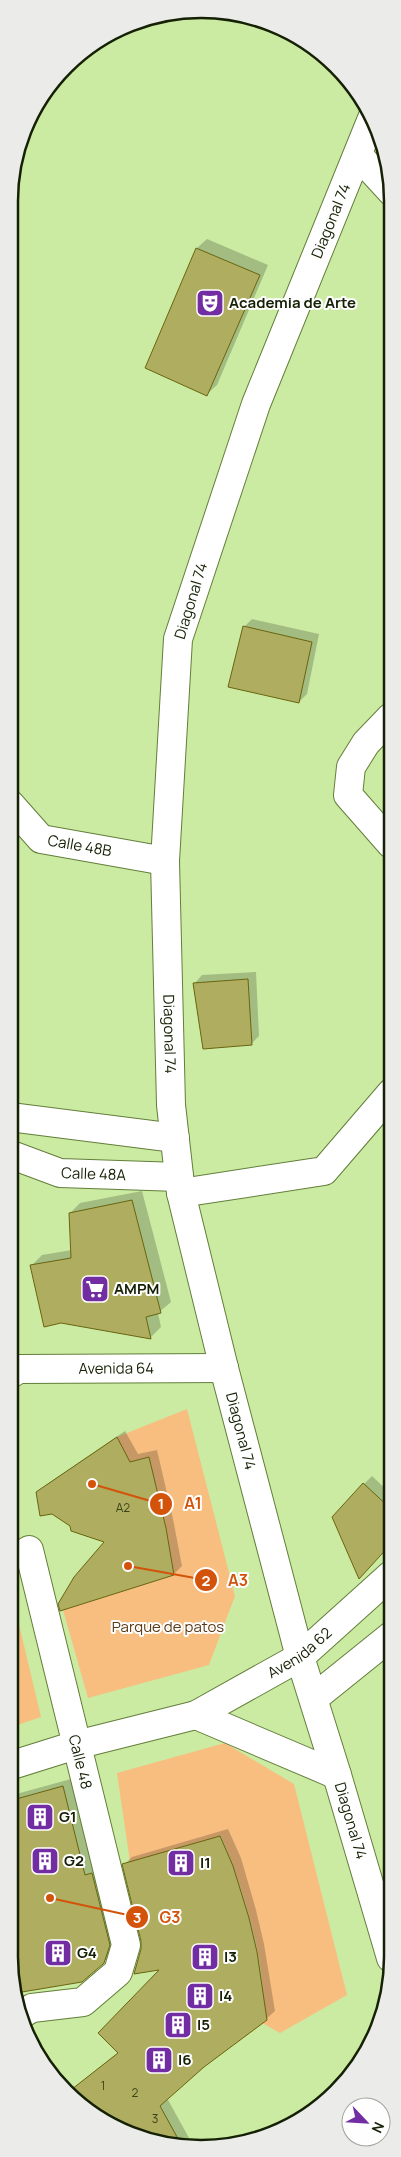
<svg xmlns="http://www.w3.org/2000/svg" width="401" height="2157" viewBox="0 0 401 2157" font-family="Manrope,sans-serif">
  <rect width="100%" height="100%" fill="#cbeba2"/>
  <path fill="#f8be80" d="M187,1409L235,1596L209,1665L88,1698L63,1610L174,1575L167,1531L149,1457L130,1462L117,1437Z
    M9,1582L41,1717L9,1728Z
    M225,1743L294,1784L347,1995L280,2033L262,2023C270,1970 242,1885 221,1836L130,1862L117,1773Z"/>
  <path fill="#0003" d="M207,239L268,265L217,385L207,394L146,368L197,248Z
    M252,619L319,634L307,694L299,702L244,627Z
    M256,972L259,1036L251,1044L195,983L202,975Z
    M142,1191L171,1302L158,1313L161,1327L151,1337L61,1322L32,1265L42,1255L72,1250L70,1213L80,1203Z
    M125,1431L138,1454L157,1450L173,1519L182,1566L174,1574L71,1525L38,1493L46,1485Z
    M372,1476L391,1494V1543L364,1484Z
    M71,1779L93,1868L100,1866L117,1936L112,1954L81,1981L16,1991L9,1956V1796Z
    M228,1829L241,1858L256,1910L264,1944L275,2011L266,2019L203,2066L167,2098L194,2147L188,2148L127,2134L67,2093L119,2052L163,1968L142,1950V1941L124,1865L132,1857Z"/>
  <path fill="#afad5f" stroke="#69650f" d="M196,248L260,275L207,396L145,368Z
    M243,626L312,642L299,703L228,687Z
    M248,979L252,1045L203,1049L193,983Z
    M132,1200L161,1313L146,1317L151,1339L61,1323L44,1327L30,1265L71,1258L69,1213Z
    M117,1437L130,1462L149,1457L166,1528L174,1575L60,1611L58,1604L74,1577L104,1542L71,1531L70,1526L52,1514L40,1516L36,1492Z
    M363,1483L391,1509V1544L359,1579L332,1517Z
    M63,1786L85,1875L92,1873L110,1945L104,1963L82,1982L16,1993L9,1956V1801Z
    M220,1836L233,1866L249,1918L257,1952L267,2020L204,2067L160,2106L182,2146L127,2134L67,2093L118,2053L98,2033L159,1970L134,1974L141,1949V1941L122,1864Z"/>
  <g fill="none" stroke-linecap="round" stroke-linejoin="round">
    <defs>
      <g id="minor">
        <path d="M358,155L392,192"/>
        <path id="s1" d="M10,804L41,839L165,861"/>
        <path d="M391,844L348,795L351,767L366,743L391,717"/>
        <path d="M10,1117L175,1138"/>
        <path id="s2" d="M9,1154L60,1173L179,1177"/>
        <path d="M181,1193L324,1171L391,1093"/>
        <path id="s3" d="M9,1375L19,1369L224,1368"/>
        <path d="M314,1698L391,1636"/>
        <path d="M196,1715L337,1775"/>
        <path id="s4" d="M9,1766L76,1745L196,1715L300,1657L391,1575"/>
        <path d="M20,2015L32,2008L83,2002L118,1972L126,1945L29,1550"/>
      </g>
      <g id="tertiary">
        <path id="s5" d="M373,116L256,404L178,639L165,861L171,1105L181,1193L224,1368L300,1657L337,1775L391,1958"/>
      </g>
    </defs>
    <use href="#minor" stroke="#637e3a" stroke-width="30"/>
    <use href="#tertiary" stroke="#637e3a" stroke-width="30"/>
    <use href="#minor" stroke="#fff" stroke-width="28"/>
    <use href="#tertiary" stroke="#fff" stroke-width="28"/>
  </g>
  <defs>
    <symbol id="theatre-square" viewBox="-11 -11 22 22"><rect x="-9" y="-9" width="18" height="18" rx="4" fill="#712da1" stroke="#fefefe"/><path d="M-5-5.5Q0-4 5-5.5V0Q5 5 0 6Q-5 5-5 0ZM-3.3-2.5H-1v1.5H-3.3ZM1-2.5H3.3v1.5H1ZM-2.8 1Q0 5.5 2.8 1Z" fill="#fff"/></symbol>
    <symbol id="supermarket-square" viewBox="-11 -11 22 22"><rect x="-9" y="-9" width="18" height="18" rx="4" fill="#712da1" stroke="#fefefe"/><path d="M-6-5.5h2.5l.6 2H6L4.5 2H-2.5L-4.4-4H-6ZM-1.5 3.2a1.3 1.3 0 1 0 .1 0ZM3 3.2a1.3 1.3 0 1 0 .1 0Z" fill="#fff"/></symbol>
    <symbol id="building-square" viewBox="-11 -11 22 22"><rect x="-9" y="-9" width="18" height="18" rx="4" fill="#712da1" stroke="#fefefe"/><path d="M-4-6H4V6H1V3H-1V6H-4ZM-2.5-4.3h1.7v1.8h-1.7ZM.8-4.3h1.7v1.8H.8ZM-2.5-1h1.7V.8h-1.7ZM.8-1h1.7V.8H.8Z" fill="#fff"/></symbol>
  </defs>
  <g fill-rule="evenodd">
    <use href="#theatre-square" x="194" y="287" width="32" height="32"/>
    <use href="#supermarket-square" x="79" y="1273" width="32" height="32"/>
    <use href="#building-square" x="24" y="1801" width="32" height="32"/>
    <use href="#building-square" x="29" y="1845" width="32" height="32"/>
    <use href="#building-square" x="165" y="1847" width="32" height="32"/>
    <use href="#building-square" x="42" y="1937" width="32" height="32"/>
    <use href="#building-square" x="189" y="1941" width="32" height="32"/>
    <use href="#building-square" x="184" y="1980" width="32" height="32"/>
    <use href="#building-square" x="162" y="2009" width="32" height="32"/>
    <use href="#building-square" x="143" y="2044" width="32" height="32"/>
  </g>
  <g text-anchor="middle" stroke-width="4" stroke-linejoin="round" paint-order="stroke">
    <g font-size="12" fill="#3c431b">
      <text x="123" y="1512">A2</text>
      <text x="103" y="2090">1</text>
      <text x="135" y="2097">2</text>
      <text x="155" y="2123">3</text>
    </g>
    <g font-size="15" fill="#152004" stroke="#fefefe">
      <text transform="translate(331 221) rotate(-68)" y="5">Diagonal 74</text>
      <text transform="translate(191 601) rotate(-73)" y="5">Diagonal 74</text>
      <text dy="5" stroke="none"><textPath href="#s1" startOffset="86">Calle 48B</textPath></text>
      <text dy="5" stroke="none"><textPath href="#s5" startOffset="954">Diagonal 74</textPath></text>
      <text dy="5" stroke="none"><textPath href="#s2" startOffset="88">Calle 48A</textPath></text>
      <text dy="5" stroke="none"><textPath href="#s3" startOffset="109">Avenida 64</textPath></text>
      <text dy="5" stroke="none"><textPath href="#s5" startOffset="1359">Diagonal 74</textPath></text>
      <text dy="5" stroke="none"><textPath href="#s4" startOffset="315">Avenida 62</textPath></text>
      <text transform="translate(80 1762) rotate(76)" y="5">Calle 48</text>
      <text dy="5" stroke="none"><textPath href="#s5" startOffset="1764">Diagonal 74</textPath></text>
    </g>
    <g font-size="15" font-weight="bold" fill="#152004" stroke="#fefefe" text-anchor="start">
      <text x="229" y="308">Academia de Arte</text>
      <text x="114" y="1294">AMPM</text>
      <text x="59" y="1822">G1</text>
      <text x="64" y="1866">G2</text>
      <text x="200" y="1868">I1</text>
      <text x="77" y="1958">G4</text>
      <text x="224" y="1962">I3</text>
      <text x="219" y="2001">I4</text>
      <text x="197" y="2030">I5</text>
      <text x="178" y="2065">I6</text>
    </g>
    <g font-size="15" fill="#5b3b16" stroke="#fefefe">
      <text x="168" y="1632">Parque de patos</text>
    </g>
  </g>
  <path d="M0 0H401V2157H0ZM201 18H201A183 183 0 0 1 384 201V1957A183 183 0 0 1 201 2140H201A183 183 0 0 1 18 1957V201A183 183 0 0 1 201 18Z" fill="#ebecea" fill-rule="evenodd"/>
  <path fill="none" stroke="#152004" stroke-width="2.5" d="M201 18H201A183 183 0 0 1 384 201V1957A183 183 0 0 1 201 2140H201A183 183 0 0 1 18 1957V201A183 183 0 0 1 201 18Z"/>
  <path fill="none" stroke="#d3530b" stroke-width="2" d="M92 1484L161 1504M128 1566L206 1580M50 1898L137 1917"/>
  <g fill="#d3530b" stroke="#fefefe" stroke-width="2">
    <circle cx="92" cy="1484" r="5"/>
    <circle cx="128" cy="1566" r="5"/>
    <circle cx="50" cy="1898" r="5"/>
    <circle cx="161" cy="1504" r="12"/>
    <circle cx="206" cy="1580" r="12"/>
    <circle cx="137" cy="1917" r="12"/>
  </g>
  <g font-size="15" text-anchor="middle" font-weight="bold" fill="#fff">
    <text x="161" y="1509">1</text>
    <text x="206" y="1586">2</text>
    <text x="137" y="1923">3</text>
  </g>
  <g font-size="16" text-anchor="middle" font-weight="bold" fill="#d3530b" stroke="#fefefe" stroke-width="4" stroke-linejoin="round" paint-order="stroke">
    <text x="193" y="1509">A1</text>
    <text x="238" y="1586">A3</text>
    <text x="170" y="1923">G3</text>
  </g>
  <g transform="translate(366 2122) rotate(115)"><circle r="24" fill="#fefefe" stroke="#a1a59a"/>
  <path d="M0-4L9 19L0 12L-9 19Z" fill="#712da1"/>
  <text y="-8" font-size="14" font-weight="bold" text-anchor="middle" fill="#152004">N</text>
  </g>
</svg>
